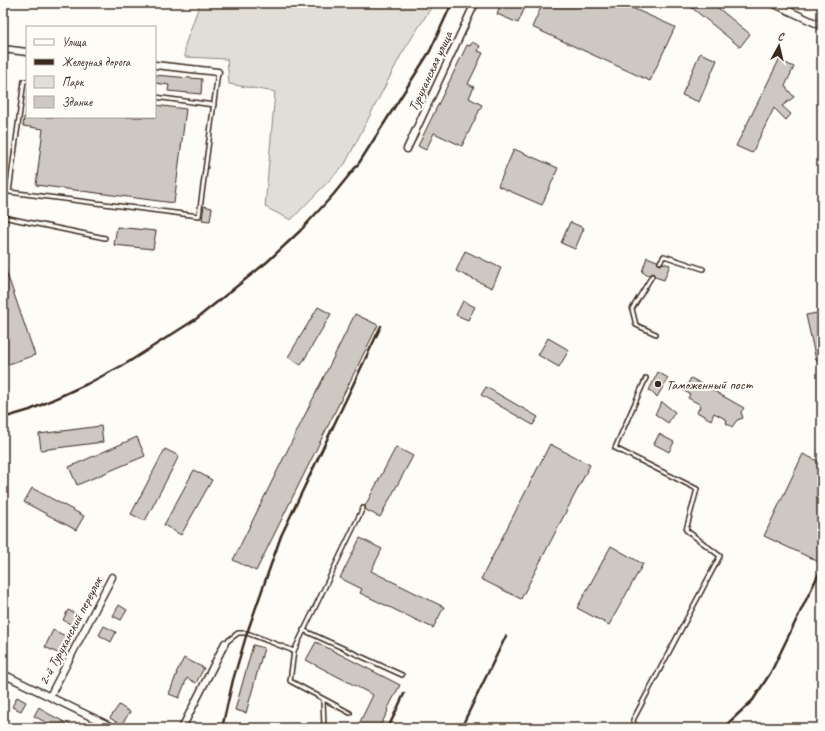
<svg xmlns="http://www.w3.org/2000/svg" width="825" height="731" viewBox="0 0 825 731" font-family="Caveat,sans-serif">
  <rect width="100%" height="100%" fill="#fdfcf7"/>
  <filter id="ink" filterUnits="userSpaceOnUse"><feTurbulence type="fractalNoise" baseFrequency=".025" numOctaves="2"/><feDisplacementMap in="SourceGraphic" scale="8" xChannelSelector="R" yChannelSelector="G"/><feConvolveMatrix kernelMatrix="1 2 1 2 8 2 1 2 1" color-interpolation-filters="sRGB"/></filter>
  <g filter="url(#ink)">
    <path fill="#e1ded7" stroke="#8e847a" d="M200,3H434L401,55L345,164L291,220L265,207L275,92L229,84L227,59L185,57V45Z"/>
    <path fill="#cdc8c2" stroke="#3b2a1e" d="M501,3H527L518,23L497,14Z
      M543,3H621L675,27L650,81L532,27Z
      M686,3H712L750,34L740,47Z
      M472,42L480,46L478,51L483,53L468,84L474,87L469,98L482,105L462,146L434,133L426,150L418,146L467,45L470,46Z
      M700,53L717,60L699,102L682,95Z
      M779,60L794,67L785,86L794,97L782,106L791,114L786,120L774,108L752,153L736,146Z
      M155,75L202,79L201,94L168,91L169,85L155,83Z
      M155,105L186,109L174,203L36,185L43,129L23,126L24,117H155Z
      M514,149L558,168L542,205L498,186Z
      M204,206L212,208L210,221L202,220Z
      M570,222L584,228L575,249L561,243Z
      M117,227L156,231L153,249L114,245Z
      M465,251L501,268L492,288L456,271Z
      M647,257L657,261L659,265H661L663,263L670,265L664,280L655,277L653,273L649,275L642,272Z
      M3,265H4L35,355L3,366Z
      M463,301L475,307L468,320L456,315Z
      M318,307L331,314L301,365L288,357Z
      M822,312V358L816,360L806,315Z
      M355,314L378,325L256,571L233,560Z
      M548,338L569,350L559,367L538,355Z
      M658,372L668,378L657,397L649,390Z
      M691,378L744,408L741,412L743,418L737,420L732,427L726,423L727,420L714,413L711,420L697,412L701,405L688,398L690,394L684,391Z
      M486,387L538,417L533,425L481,395Z
      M662,402L675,412L668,423L655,414Z
      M101,426L103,442L41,450L39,434Z
      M659,434L674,442L669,452L654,444Z
      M137,437L145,456L77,485L69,467Z
      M550,444L590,465L521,599L481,579Z
      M396,447L413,456L380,517L366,510L365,506Z
      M165,449L179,456L145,521L131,514Z
      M803,454L822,463V556L819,562L764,536Z
      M194,470L212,480L181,535L164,525Z
      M32,488L84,516L76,530L24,502Z
      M360,538L382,549L371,571L444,607L433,628L360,593L362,589L340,578Z
      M611,546L643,564L609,625L577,608Z
      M119,605L127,610L121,620L113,616Z
      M68,610L81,616L76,627L63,620Z
      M104,626L116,632L111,642L99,635Z
      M53,630L72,639L64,656L45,647Z
      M316,642L400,685L387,710L388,711L379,728H357L373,695L306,660Z
      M253,645L264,648L246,713L235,710Z
      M184,658L204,668L196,683L187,678L179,698L169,694L177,673H176Z
      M17,697L26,702L21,711L12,707Z
      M119,705L130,712L121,725L110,718Z
      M39,707L49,714L76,728H56L34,716Z"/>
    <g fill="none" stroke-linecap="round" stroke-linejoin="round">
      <defs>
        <path id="service" d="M27,81H24L9,192L199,216L218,72
          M155,97L214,105
          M3,217L105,238
          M660,262L664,256L703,269
          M652,276L632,309L636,325L656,334
          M303,630L402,675
          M225,643L238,633H247L294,651L363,508
          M294,651L290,681L350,713
          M323,699L324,728
          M635,728L633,720L720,556L686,530L697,489L615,448L646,378"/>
        <path id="minor" d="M772,3L822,26
          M3,49L27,52
          M155,65L218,72
          M407,149L475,3
          M3,674L114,728
          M50,696L112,577
          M182,728L225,643"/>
      </defs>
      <use href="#service" stroke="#3b2a1e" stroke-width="6"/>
      <use href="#minor" stroke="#3b2a1e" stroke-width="9"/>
      <use href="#service" stroke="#fdfcf7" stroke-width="3"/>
      <use href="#minor" stroke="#fdfcf7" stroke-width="6"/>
      <path stroke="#3b2a1e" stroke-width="2.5" d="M3,418L30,410L87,384L127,363L196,319L267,262L300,231L333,195L359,163L430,51L452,3
        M222,728L233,680L247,633L281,536L381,326
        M388,728L404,694
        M461,728L506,636
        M723,728L753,700L771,672L822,567"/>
    </g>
  </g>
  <circle fill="#3b2a1e" stroke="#fdfcf7" stroke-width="1.5" cx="658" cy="384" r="4"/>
  <g text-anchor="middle" stroke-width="4" stroke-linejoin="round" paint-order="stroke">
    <g font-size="14" fill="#3b2a1e" stroke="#fdfcf7">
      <text transform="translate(430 71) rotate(-65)" y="5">Туруханская улица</text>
      <text transform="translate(70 631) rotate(-62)" y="5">2-й Туруханский переулок</text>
    </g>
    <g font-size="14" fill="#3b2a1e" stroke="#fdfcf7" text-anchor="start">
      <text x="666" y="389">Таможенный пост</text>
    </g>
  </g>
  <rect width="825" height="731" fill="none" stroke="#fdfcf7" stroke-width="16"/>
  <rect x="8" y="8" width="809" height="715" fill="none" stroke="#3b2a1e" stroke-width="1.5" filter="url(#ink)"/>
  <rect x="26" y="26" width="130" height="92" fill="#fdfcf7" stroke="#afa8a0"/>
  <rect x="34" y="39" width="20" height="6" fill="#fdfcf7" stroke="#afa8a0"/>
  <text x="62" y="46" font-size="12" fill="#3b2a1e">Улица</text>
  <rect x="34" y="59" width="20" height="6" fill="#3b2a1e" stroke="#afa8a0"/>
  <text x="62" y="66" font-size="12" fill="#3b2a1e">Железная дорога</text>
  <rect x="34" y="76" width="20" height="12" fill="#e1ded7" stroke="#afa8a0"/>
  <text x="62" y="86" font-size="12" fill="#3b2a1e">Парк</text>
  <rect x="34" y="96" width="20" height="12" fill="#cdc8c2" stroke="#afa8a0"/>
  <text x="62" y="106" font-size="12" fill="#3b2a1e">Здание</text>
  <g transform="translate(779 46) rotate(8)" stroke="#fdfcf7" stroke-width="3" paint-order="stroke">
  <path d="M0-3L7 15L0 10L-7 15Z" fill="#3b2a1e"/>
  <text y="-6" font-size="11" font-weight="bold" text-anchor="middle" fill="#3b2a1e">С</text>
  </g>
</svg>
